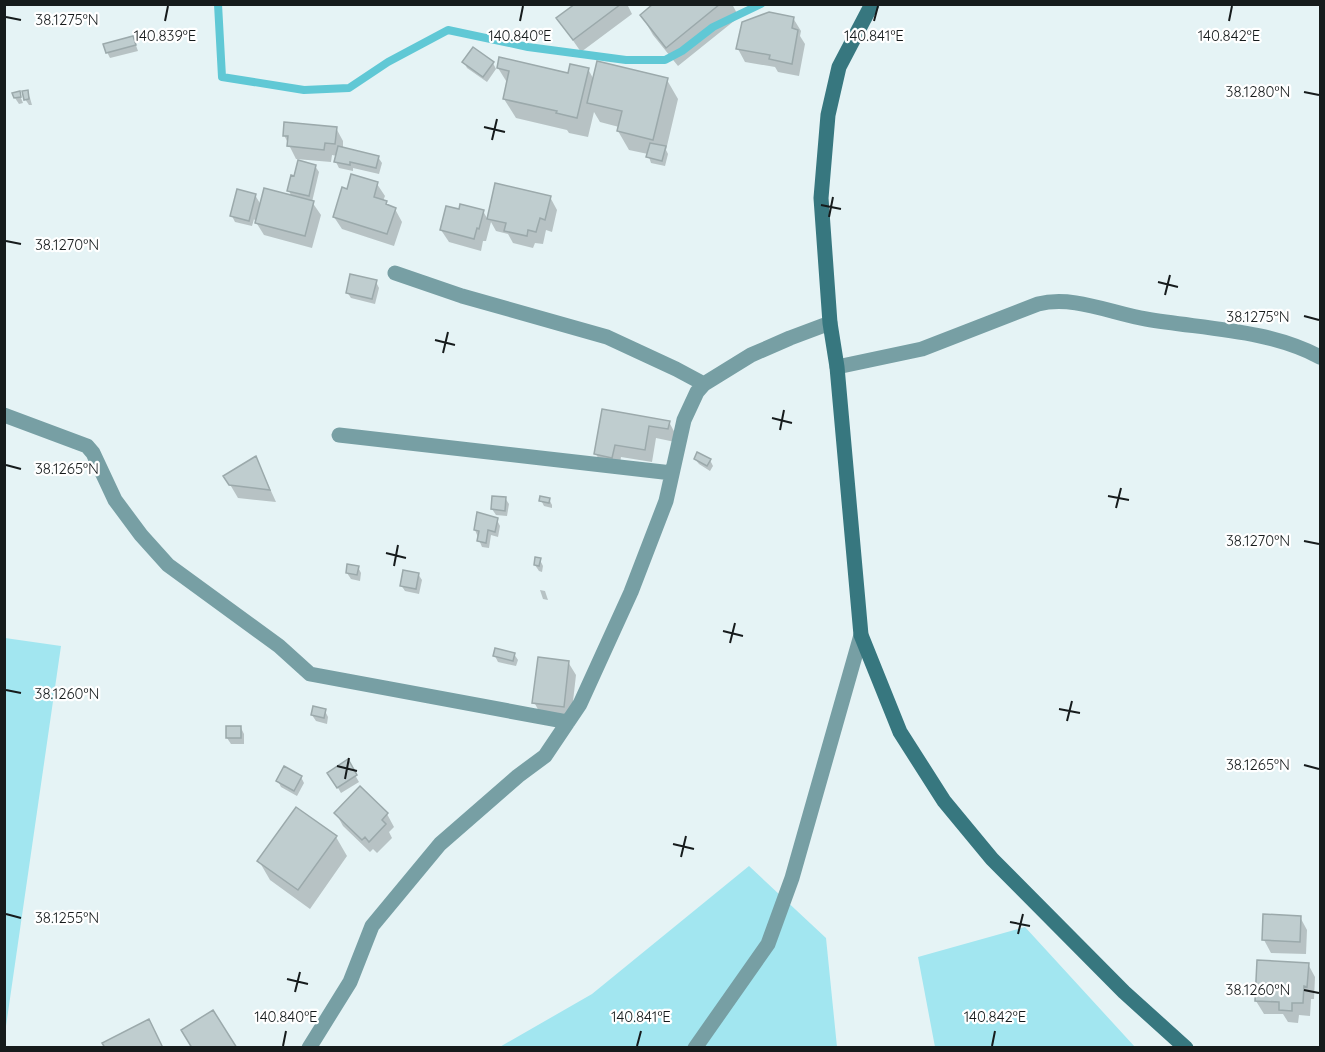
<svg xmlns="http://www.w3.org/2000/svg" width="1325" height="1052" viewBox="0 0 1325 1052" font-family="Quicksand,sans-serif">
  <rect width="100%" height="100%" fill="#e5f3f5"/>
  <path fill="#a2e6f0" d="M5,638L61,646L5,1033L4,638Z
    M749,866L826,938L837,1047L498,1048L592,994Z
    M1025,927L1135,1047H935L918,957Z"/>
  <path fill="#0003" d="M578,4H627L632,14L581,52L558,19Z
    M655,4H732L739,17L678,66L653,35L642,16Z
    M793,18L801,31L800,36L805,44L799,76L778,72L775,67L745,62L738,49Z
    M133,37L138,51L110,58L107,52Z
    M464,62L493,63L496,69L487,82L467,68Z
    M498,68L569,75L588,69L594,80H667L678,99L666,150L668,154L665,166L651,163L648,154L629,150L618,131L619,127L600,122L594,112L588,137L569,133L567,130L516,118L504,99L508,84Z
    M27,92L30,98L32,105H29L25,99Z
    M19,93L23,103L19,104L15,98Z
    M336,128L343,141V149L378,157L382,163L379,174L353,168V171L339,168L336,162L337,156L332,155L331,162L296,159L284,135Z
    M315,166L319,172L312,202L321,215L312,248L264,235L254,219L252,226L235,222L232,216L255,195L261,205L292,197L289,191Z
    M377,184L385,196L383,201L389,207L395,209L402,222L394,246L342,229L334,217L348,190Z
    M496,185L550,197L557,210L552,232L546,230L543,244L535,243L533,248L513,243L508,234L496,231L491,222L486,241H483L481,251L449,242L441,230L460,211H483L488,220Z
    M376,282L379,288L375,304L351,298L347,292Z
    M603,411L669,422L676,435L675,442L656,438L652,462L621,457L619,470L603,467L596,454Z
    M255,458L262,471L276,502L238,498L225,476Z
    M695,459L710,460L713,466L710,471L699,464Z
    M505,498L509,504L507,516L496,515L492,509Z
    M549,499L552,505V508L544,506L541,500Z
    M497,520L500,526L498,537L491,535L489,548L482,547L475,530Z
    M540,560L543,566L542,572L539,571L535,565Z
    M358,567L361,573L360,581L351,579L347,573Z
    M418,574L422,580L419,594L405,591L401,585Z
    M540,590L545,591L548,600L543,599Z
    M514,654L518,660L516,666L498,662L495,656Z
    M568,662L576,675L571,719L541,715L534,702Z
    M325,711L328,717L327,724L316,721L312,715Z
    M241,728L244,734V744H231L227,738Z
    M347,761L359,782L341,793L329,773Z
    M301,777L304,783L297,796L281,787L278,781Z
    M360,788L387,814L394,827L389,832L392,838L377,853L373,849L370,852L343,826L336,813Z
    M336,837L347,856L310,909L270,880L259,861Z
    M1300,917L1307,930L1306,954L1271,953L1264,940Z
    M1308,964L1315,977L1314,999H1311L1310,1016L1299,1015L1298,1023L1288,1022L1283,1014H1264L1256,1001Z"/>
  <g fill="none" stroke-linecap="round" stroke-linejoin="round">
    <path stroke="#60c8d5" stroke-width="8" d="M218,4L222,77L304,90L349,88L388,62L448,30L528,47L626,60H665L682,51L713,27L761,4"/>
  </g>
  <path fill="#bfcdcf" stroke="#9ba9ab" stroke-width="1.5" d="M575,4H621L573,40L556,18Z
    M653,4H720L666,48L640,15Z
    M769,12L794,17L792,28L798,30L792,64L769,59L770,55L736,49L742,22Z
    M133,36L136,45L106,53L103,44Z
    M473,47L494,62L483,77L462,62Z
    M499,57L568,73L570,64L589,68L577,118L556,113L557,111L503,99L509,71L497,68Z
    M597,61L668,78L653,140L617,131L622,111L587,103Z
    M28,90L29,99L24,100L22,91Z
    M20,91L21,97L14,98L12,93Z
    M284,122L337,127L335,144L325,143L324,150L287,146L288,136H283Z
    M650,143L666,146L662,161L646,157Z
    M338,146L379,156L376,168L350,162V165L334,162Z
    M298,160L316,165L309,196L287,191L291,175L294,176Z
    M351,174L378,182L374,197L387,201L386,204L396,208L387,234L333,217L342,187L347,189Z
    M495,183L551,196L545,220L540,218L536,232L528,230L527,236L504,231L506,223L487,219Z
    M264,188L314,201L305,236L255,223Z
    M237,189L256,194L249,221L230,216Z
    M460,204L484,210L479,229L477,228L474,239L440,230L446,206L459,209Z
    M350,274L377,280L372,299L346,293Z
    M602,409L670,421L668,429L649,426L645,450L615,445L612,458L594,454Z
    M697,452L711,459L707,466L694,459Z
    M256,456L270,490L229,485L223,476Z
    M492,496L506,497L505,511L491,509Z
    M540,496L550,498L549,503L539,501Z
    M477,512L498,518L495,532L488,530L486,543L477,541L479,531L474,530Z
    M535,557L541,558L539,566L534,565Z
    M347,564L359,566L357,575L346,573Z
    M403,570L419,573L416,589L400,586Z
    M495,648L515,653L513,661L493,656Z
    M538,657L569,661L564,707L532,703Z
    M313,706L326,709L324,718L311,715Z
    M226,726H241V738H226Z
    M348,759L357,775L337,788L327,773Z
    M284,766L302,776L294,791L276,781Z
    M360,786L388,813L382,820L386,824L369,842L365,837L362,840L334,813Z
    M296,807L337,836L298,890L257,861Z
    M1263,914L1301,916L1300,942L1262,940Z
    M1257,960L1309,963L1307,987L1304,986L1303,1003H1292V1011L1279,1010V1002L1255,1001Z
    M213,1010L237,1048H192L181,1030Z
    M149,1019L163,1048H105L102,1043Z"/>
  <g fill="none" stroke-linecap="round" stroke-linejoin="round">
    <path stroke="#779fa4" stroke-width="15" d="M395,273L462,296L607,337L676,369L704,384
      M837,367L922,349L1038,304C1073,295 1111,313 1146,319C1204,329 1267,329 1320,357
      M4,415L87,446L93,453L115,500L141,535L168,565L279,646L310,674L568,722
      M339,435L672,473
      M309,1048L350,982L372,926L440,844L518,776L545,756L580,704L631,592L666,501L684,420L697,392L704,384L751,355L790,338L830,323
      M695,1048L768,944L792,878L861,635"/>
    <path stroke="#37777f" stroke-width="15" d="M872,4L839,67L828,115L821,198L830,323L837,367L861,635L900,732L944,801L992,859L1124,992L1186,1048"/>
  </g>
  <path fill="none" stroke="#161b1c" stroke-width="2" d="M6,17L21,20M165,21L168,6M520,21L523,6M874,21L878,6M1229,21L1232,6M1304,92L1319,95M484,127L505,132M492,140L497,119M821,205L841,209M829,217L833,197M6,241L21,244M1158,282L1178,287M1165,295L1170,275M1304,316L1319,320M435,340L455,345M443,353L448,332M772,418L792,423M780,430L784,410M6,465L21,469M1108,496L1129,500M1116,508L1121,488M1304,541L1319,544M386,553L406,558M394,566L398,545M723,631L743,636M730,643L735,623M6,690L21,693M1059,709L1080,713M1067,721L1072,701M1304,765L1319,769M337,766L357,771M345,779L349,758M673,844L694,849M681,857L686,836M6,914L21,918M1010,922L1030,926M1018,934L1023,914M287,979L308,984M1304,990L1319,993M295,992L300,972M283,1046L286,1031M637,1046L641,1031M992,1046L995,1031"/>
  <g font-size="15" text-anchor="middle" fill="#161b1c" stroke="#fff" stroke-width="4.5" stroke-linejoin="round" paint-order="stroke">
    <text x="67" y="25">38.1275°N</text>
    <text x="165" y="41">140.839°E</text>
    <text x="520" y="41">140.840°E</text>
    <text x="874" y="41">140.841°E</text>
    <text x="1229" y="41">140.842°E</text>
    <text x="1258" y="97">38.1280°N</text>
    <text x="67" y="250">38.1270°N</text>
    <text x="1258" y="322">38.1275°N</text>
    <text x="67" y="474">38.1265°N</text>
    <text x="1258" y="546">38.1270°N</text>
    <text x="67" y="699">38.1260°N</text>
    <text x="1258" y="770">38.1265°N</text>
    <text x="67" y="923">38.1255°N</text>
    <text x="1258" y="995">38.1260°N</text>
    <text x="286" y="1022">140.840°E</text>
    <text x="641" y="1022">140.841°E</text>
    <text x="995" y="1022">140.842°E</text>
  </g>
  <rect width="1325" height="1052" fill="none" stroke="#161b1c" stroke-width="12"/>
</svg>
